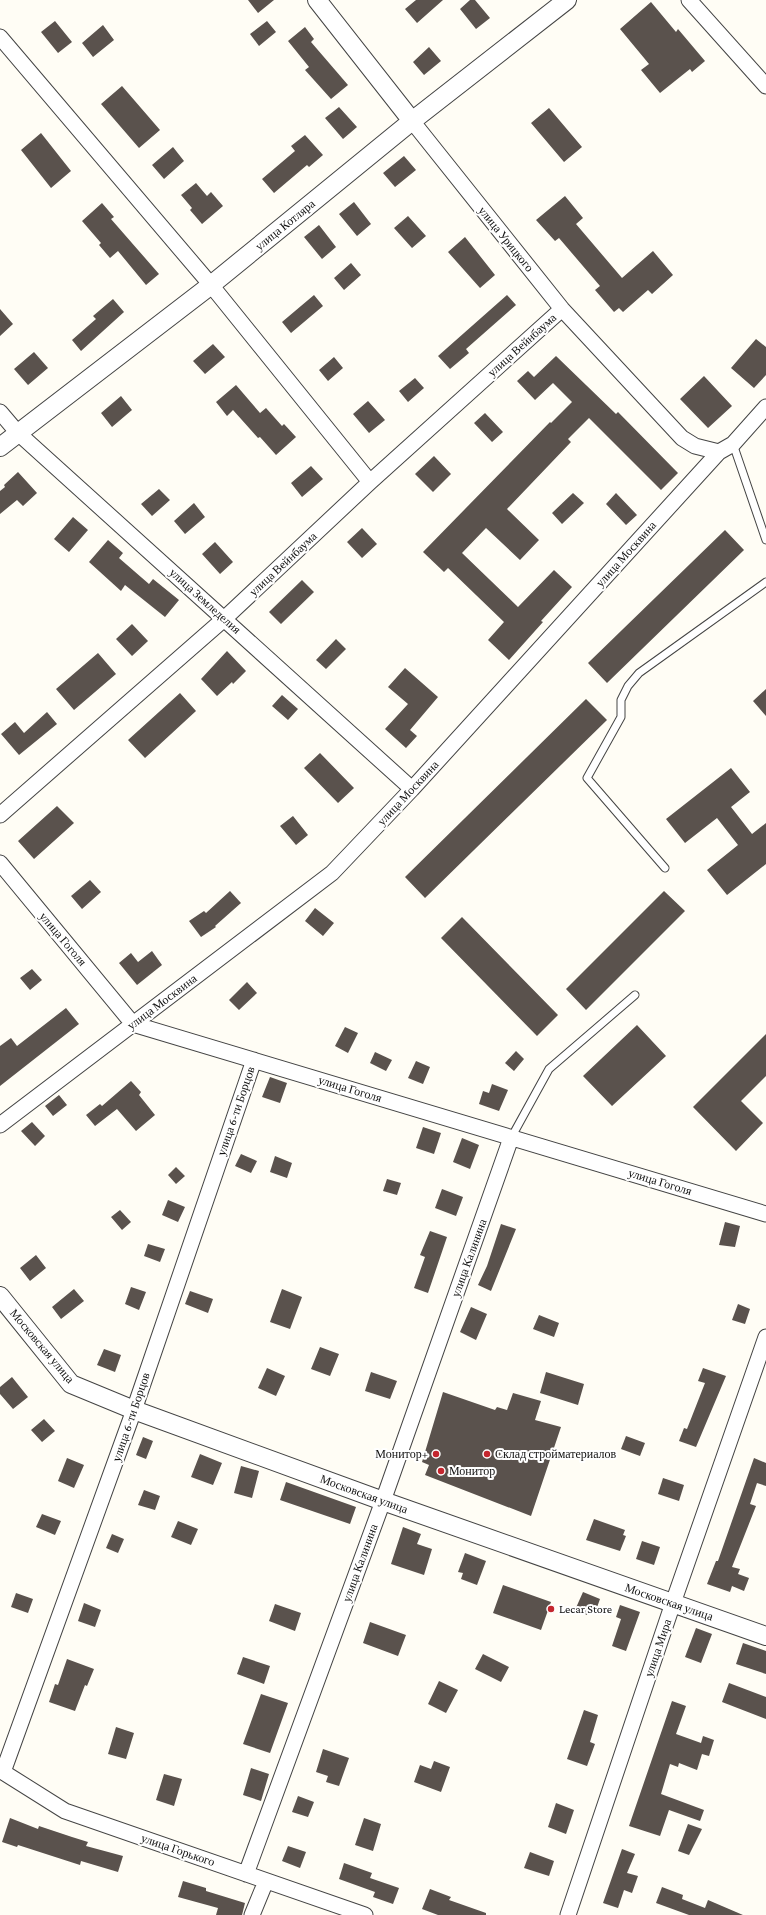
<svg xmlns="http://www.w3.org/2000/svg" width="766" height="1915" viewBox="0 0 766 1915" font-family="'Crimson Pro',serif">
  <rect width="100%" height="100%" fill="#fffdf5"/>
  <path fill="#5a524d" d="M248,0H274L258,13Z
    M416,0H443L417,23L405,9Z
    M470,0H475L490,18L476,29L460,9Z
    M651,2L676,32L678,29L705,61L692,72L690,69L660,93L641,70L649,64L620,29Z
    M55,21L72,42L58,53L41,32Z
    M267,21L276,32L259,46L250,34Z
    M103,25L114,40L93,57L82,43Z
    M305,27L314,39L311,42L348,85L331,99L305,70L309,67L288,41Z
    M429,47L441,61L424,75L413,62Z
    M122,86L160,130L139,148L101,104Z
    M339,107L357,127L343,139L325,118Z
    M549,108L582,147L564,162L531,123Z
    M41,133L71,171L51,188L21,150Z
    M305,135L323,155L309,167L307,165L274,193L262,179L295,151L291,146Z
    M173,147L184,161L164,179L152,165Z
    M404,156L416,170L395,187L383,173Z
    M196,183L207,196L211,192L223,206L202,224L190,210L192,208L181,195Z
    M565,196L583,218L576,224L622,278L653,251L673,275L652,294L648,290L623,312L619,308L614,312L595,290L600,286L559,238L555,241L536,220Z
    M354,202L371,224L357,236L339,214Z
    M102,203L114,217L111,219L159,274L146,285L118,251L110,258L99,245L101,243L82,221Z
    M408,216L426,236L412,248L394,228Z
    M319,225L336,247L322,259L304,237Z
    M465,237L495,275L480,288L448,252Z
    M351,263L361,275L344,290L334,278Z
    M314,295L323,306L291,333L282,322Z
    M507,295L516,305L466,349L469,353L450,369L438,356Z
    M113,299L124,312L81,351L72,340L96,319L93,316Z
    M0,309L13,324L0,336Z
    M756,339L766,347V375L754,388L731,368Z
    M213,344L225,357L205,374L193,361Z
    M34,352L48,368L28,385L14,369Z
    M556,356L616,414L618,412L678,473L661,490L589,418L568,439L571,442L507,509L539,540L520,560L486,528L462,553L518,607L554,570L572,587L541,621L543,622L509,660L488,640L504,622L448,568L444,572L423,552L550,422L551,423L572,402L553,383L535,400L517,381L528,371L534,377Z
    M334,357L343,368L328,381L319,370Z
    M704,376L732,406L708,428L680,399Z
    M415,378L424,388L408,402L399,391Z
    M236,385L260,413L266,408L282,426L284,424L296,437L276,455L260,437L258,438L233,410L227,416L216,402Z
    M121,396L132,410L112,427L101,413Z
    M368,401L385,420L369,433L353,414Z
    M485,413L503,432L492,442L474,423Z
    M434,456L451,474L433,492L415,474Z
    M311,466L323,479L302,497L291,483Z
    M18,472L37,493L23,506L17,500L0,514V491L5,487L4,485Z
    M159,489L170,500L152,516L141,504Z
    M573,493L584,503L562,524L552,513Z
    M616,493L637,515L626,525L606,504Z
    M194,503L205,517L185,534L174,521Z
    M73,517L88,530L69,552L54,539Z
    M362,528L377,544L362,558L347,542Z
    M725,530L744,550L607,683L588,663Z
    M108,540L123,553L119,558L149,584L153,579L179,600L165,617L125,585L121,591L89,562Z
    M215,542L233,562L220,574L202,554Z
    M302,580L314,592L281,624L269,612Z
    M132,624L148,641L132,656L116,639Z
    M336,639L346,649L326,669L316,660Z
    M227,651L246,671L233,684L232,682L217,696L201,679Z
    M98,653L116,674L74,710L56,689Z
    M405,668L438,697L410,730L417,736L406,748L385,729L408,704L388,687Z
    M766,689V716L753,701Z
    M180,693L196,711L145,758L128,740Z
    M282,695L298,709L288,720L272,706Z
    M586,699L607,720L425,898L405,877Z
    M47,712L57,724L19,755L1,734L15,722L24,733Z
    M320,753L354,788L338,803L304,768Z
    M731,768L750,792L731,807L752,834L766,823V864L727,895L707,870L738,845L717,818L685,843L666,819Z
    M57,806L74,823L34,859L18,841Z
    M293,816L308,835L296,845L280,826Z
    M90,880L101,892L82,909L71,896Z
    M230,891L241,903L215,926L216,927L201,937L189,921L204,911L206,913Z
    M664,891L685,911L586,1010L566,989Z
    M315,908L334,923L323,936L305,921Z
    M462,917L558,1015L537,1036L441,938Z
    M152,951L162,965L137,985L119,963L131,953L138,962Z
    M32,969L42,980L30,990L20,978Z
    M247,982L257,993L239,1010L229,1000Z
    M66,1008L79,1024L0,1086V1046L11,1038L17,1046Z
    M637,1025L666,1056L612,1106L583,1076Z
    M345,1027L358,1033L348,1053L335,1046Z
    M766,1034V1076L741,1101L763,1123L736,1151L693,1107Z
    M516,1051L524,1059L514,1071L505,1063Z
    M375,1052L392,1060L386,1071L370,1063Z
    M416,1061L430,1067L423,1084L408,1078Z
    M270,1077L287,1083L280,1103L262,1097Z
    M131,1081L141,1092L139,1095L155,1115L136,1131L117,1109L95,1126L86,1115L100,1104L102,1106Z
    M492,1084L508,1090L499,1111L479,1104L483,1091L489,1093Z
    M59,1095L67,1105L53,1116L45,1106Z
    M32,1122L45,1136L35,1146L21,1131Z
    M423,1127L441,1133L434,1154L416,1148Z
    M462,1138L479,1145L470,1169L453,1162Z
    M241,1154L257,1161L251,1173L235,1166Z
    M275,1156L292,1163L287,1178L270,1172Z
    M176,1167L185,1176L176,1184L168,1175Z
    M387,1179L401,1183L397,1195L383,1191Z
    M442,1189L463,1197L456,1216L435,1208Z
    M168,1200L185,1207L178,1222L162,1215Z
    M120,1210L131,1222L122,1230L111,1217Z
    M725,1222L740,1226L735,1247L719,1245Z
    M501,1224L516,1229L491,1291L478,1285L487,1266Z
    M430,1231L447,1237L428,1293L414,1288L425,1257L420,1255Z
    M148,1244L165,1249L160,1262L144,1256Z
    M36,1255L46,1268L30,1281L20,1268Z
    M131,1287L146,1292L139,1310L125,1304Z
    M74,1289L84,1301L61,1319L52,1307Z
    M282,1289L302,1297L290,1329L270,1322Z
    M190,1291L213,1299L208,1313L185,1304Z
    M738,1304L750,1309L745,1324L732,1320Z
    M471,1307L487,1314L476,1340L460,1332Z
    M539,1315L559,1323L554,1337L533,1329Z
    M320,1347L339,1354L330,1376L311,1369Z
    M104,1349L121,1355L115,1372L97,1365Z
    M267,1368L285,1376L276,1396L258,1388Z
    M703,1368L726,1376L696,1447L679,1441L684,1428L687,1429L705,1383L698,1381Z
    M371,1372L397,1381L390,1399L365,1391Z
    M546,1372L584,1384L578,1405L540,1393Z
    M12,1377L28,1397L13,1409L0,1394V1387Z
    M443,1392L495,1410L497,1407L507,1410L513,1393L541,1401L535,1420L561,1427L531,1516L425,1475L429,1465L422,1462Z
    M44,1419L55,1431L42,1442L31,1430Z
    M626,1436L645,1443L640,1456L621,1449Z
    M143,1437L153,1441L146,1459L136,1455Z
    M200,1454L222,1463L213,1485L191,1477Z
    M67,1458L84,1465L74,1488L58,1481Z
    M754,1458L766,1463V1486L757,1483L750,1504L756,1506L732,1567L740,1569L738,1574L749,1578L744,1591L732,1586L730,1592L707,1584L716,1561H718Z
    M241,1466L259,1471L252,1498L234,1493Z
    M663,1478L684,1485L679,1501L658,1494Z
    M286,1482L356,1507L350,1524L280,1500Z
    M144,1490L160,1496L155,1510L138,1505Z
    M42,1514L61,1521L55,1535L36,1527Z
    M594,1519L625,1530L623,1535L626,1536L620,1551L586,1540Z
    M178,1521L198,1529L191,1545L171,1537Z
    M403,1527L421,1534L417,1544L432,1549L424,1575L391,1564Z
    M112,1534L124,1539L118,1553L106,1548Z
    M642,1541L660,1547L654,1565L636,1559Z
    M465,1553L486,1561L477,1585L461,1579L463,1573L458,1572Z
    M503,1585L551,1602L541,1630L493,1613Z
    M583,1592L600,1599L595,1613L588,1611L587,1615L575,1610Z
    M16,1593L33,1599L28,1613L11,1607Z
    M84,1603L101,1610L95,1627L78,1621Z
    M275,1604L301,1613L295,1631L269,1621Z
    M620,1605L640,1612L626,1651L612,1646L621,1619L616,1617Z
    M370,1622L406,1635L398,1656L363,1643Z
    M696,1628L712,1634L701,1663L685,1657Z
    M743,1643L766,1651V1674L736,1664Z
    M483,1654L509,1667L501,1682L475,1669Z
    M243,1657L270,1666L264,1684L237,1674Z
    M67,1659L94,1669L87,1686L85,1685L75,1711L49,1702L55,1684L58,1685Z
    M439,1681L458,1690L446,1713L428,1704Z
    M729,1683L766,1697V1719L722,1702Z
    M261,1694L288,1703L270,1753L243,1744Z
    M672,1701L686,1706L676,1734L701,1743L703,1736L714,1740L709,1756L702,1754L697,1770L679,1763L678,1767L670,1764L661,1794L704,1810L700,1821L669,1810L660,1836L629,1826Z
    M584,1710L598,1715L590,1742L595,1744L587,1766L567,1759Z
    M116,1727L134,1733L126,1759L108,1754Z
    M323,1749L349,1758L339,1786L326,1782L328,1776L316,1772Z
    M434,1761L450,1767L441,1792L414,1782L420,1765L431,1769Z
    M251,1768L269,1774L261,1801L243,1795Z
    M164,1774L182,1779L174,1806L156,1800Z
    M298,1796L314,1802L308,1817L292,1812Z
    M556,1803L574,1810L566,1834L548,1827Z
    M10,1818L38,1829L39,1826L72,1837L88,1842L86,1846L123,1856L118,1872L81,1861L80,1865L18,1845L17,1847L2,1842Z
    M364,1818L381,1824L373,1851L355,1845Z
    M688,1824L702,1829L689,1855L678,1851Z
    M288,1846L306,1852L300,1868L282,1861Z
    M622,1849L635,1854L627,1873L638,1876L632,1893L624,1890L618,1908L603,1903Z
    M530,1852L554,1861L549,1876L524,1868Z
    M344,1863L372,1873L370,1878L399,1888L393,1904L373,1897L375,1892L339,1879Z
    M183,1881L206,1888V1891L245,1903L242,1915H216L218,1908L178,1897Z
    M662,1887L683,1895L682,1899L705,1908L708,1900L743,1915H689L656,1903Z
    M430,1889L451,1897L449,1900L486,1913V1915H438L422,1909Z"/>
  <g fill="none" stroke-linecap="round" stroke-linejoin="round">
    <defs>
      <path id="service" d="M733,444L766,540
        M665,868L587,778L621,717V700L628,686L639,673L766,582
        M511,1138L549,1069L635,995"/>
      <path id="minor" d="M689,0L766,86
        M0,37L211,285L370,482
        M412,121L562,309L682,438L695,446L719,452
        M0,412L17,432L412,789
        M0,815L224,619L370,482L562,309
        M0,863L133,1024L766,1214
        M0,1125L332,873L412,789L719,452L733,444L766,407
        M0,1768L3,1772L65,1811L365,1915
        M3,1772L134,1410L254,1060
        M246,1874L383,1501L511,1138
        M252,1915L266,1881
        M568,1915L673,1603L766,1337"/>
      <path id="tertiary" d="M317,0L412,121
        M0,447L211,285L412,121L567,0
        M0,1296L71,1384L134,1410L383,1501L766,1636"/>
    </defs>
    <use href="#service" stroke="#444" stroke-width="9"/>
    <use href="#minor" stroke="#444" stroke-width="17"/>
    <use href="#tertiary" stroke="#444" stroke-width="20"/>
    <use href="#service" stroke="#fff" stroke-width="7"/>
    <use href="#minor" stroke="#fff" stroke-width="15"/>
    <use href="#tertiary" stroke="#fff" stroke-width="18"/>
  </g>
  <g fill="#c4262e" stroke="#fff" stroke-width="1.5">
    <circle cx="436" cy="1454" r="4"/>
    <circle cx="487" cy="1454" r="4"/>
    <circle cx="441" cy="1471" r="4"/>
    <circle cx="551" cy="1609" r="4"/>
  </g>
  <g text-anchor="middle" stroke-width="4" stroke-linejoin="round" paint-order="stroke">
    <g font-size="12" fill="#111" stroke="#fff">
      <text transform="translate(285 225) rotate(-39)" y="4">улица Котляра</text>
      <text transform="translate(506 239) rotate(51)" y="4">улица Урицкого</text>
      <text transform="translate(522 345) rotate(-42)" y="4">улица Вейнбаума</text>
      <text transform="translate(626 554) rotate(-48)" y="4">улица Москвина</text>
      <text transform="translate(283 564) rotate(-43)" y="4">улица Вейнбаума</text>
      <text transform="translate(205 601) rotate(42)" y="4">улица Земледелия</text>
      <text transform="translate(408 793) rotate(-47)" y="4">улица Москвина</text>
      <text transform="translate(63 939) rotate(50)" y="4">улица Гоголя</text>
      <text transform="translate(162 1002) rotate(-37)" y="4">улица Москвина</text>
      <text transform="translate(350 1089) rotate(17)" y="4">улица Гоголя</text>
      <text transform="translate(236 1111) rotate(-71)" y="4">улица 6-ти Борцов</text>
      <text transform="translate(660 1182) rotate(17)" y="4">улица Гоголя</text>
      <text transform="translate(469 1258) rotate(-70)" y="4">улица Калинина</text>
      <text transform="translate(42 1346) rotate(50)" y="4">Московская улица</text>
      <text transform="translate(131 1417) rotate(-71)" y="4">улица 6-ти Борцов</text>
      <text transform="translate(364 1494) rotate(20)" y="4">Московская улица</text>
      <text transform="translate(360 1563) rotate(-70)" y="4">улица Калинина</text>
      <text transform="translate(669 1602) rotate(19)" y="4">Московская улица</text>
      <text transform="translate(658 1648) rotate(-71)" y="4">улица Мира</text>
      <text transform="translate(178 1850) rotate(19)" y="4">улица Горького</text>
    </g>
    <g font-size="12" fill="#111" stroke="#fff" text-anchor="start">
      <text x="428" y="1458" text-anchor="end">Монитор+</text>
      <text x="495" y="1458">Склад стройматериалов</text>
      <text x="449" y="1475">Монитор</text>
      <text x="559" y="1613">Lecar Store</text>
    </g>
  </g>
</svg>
